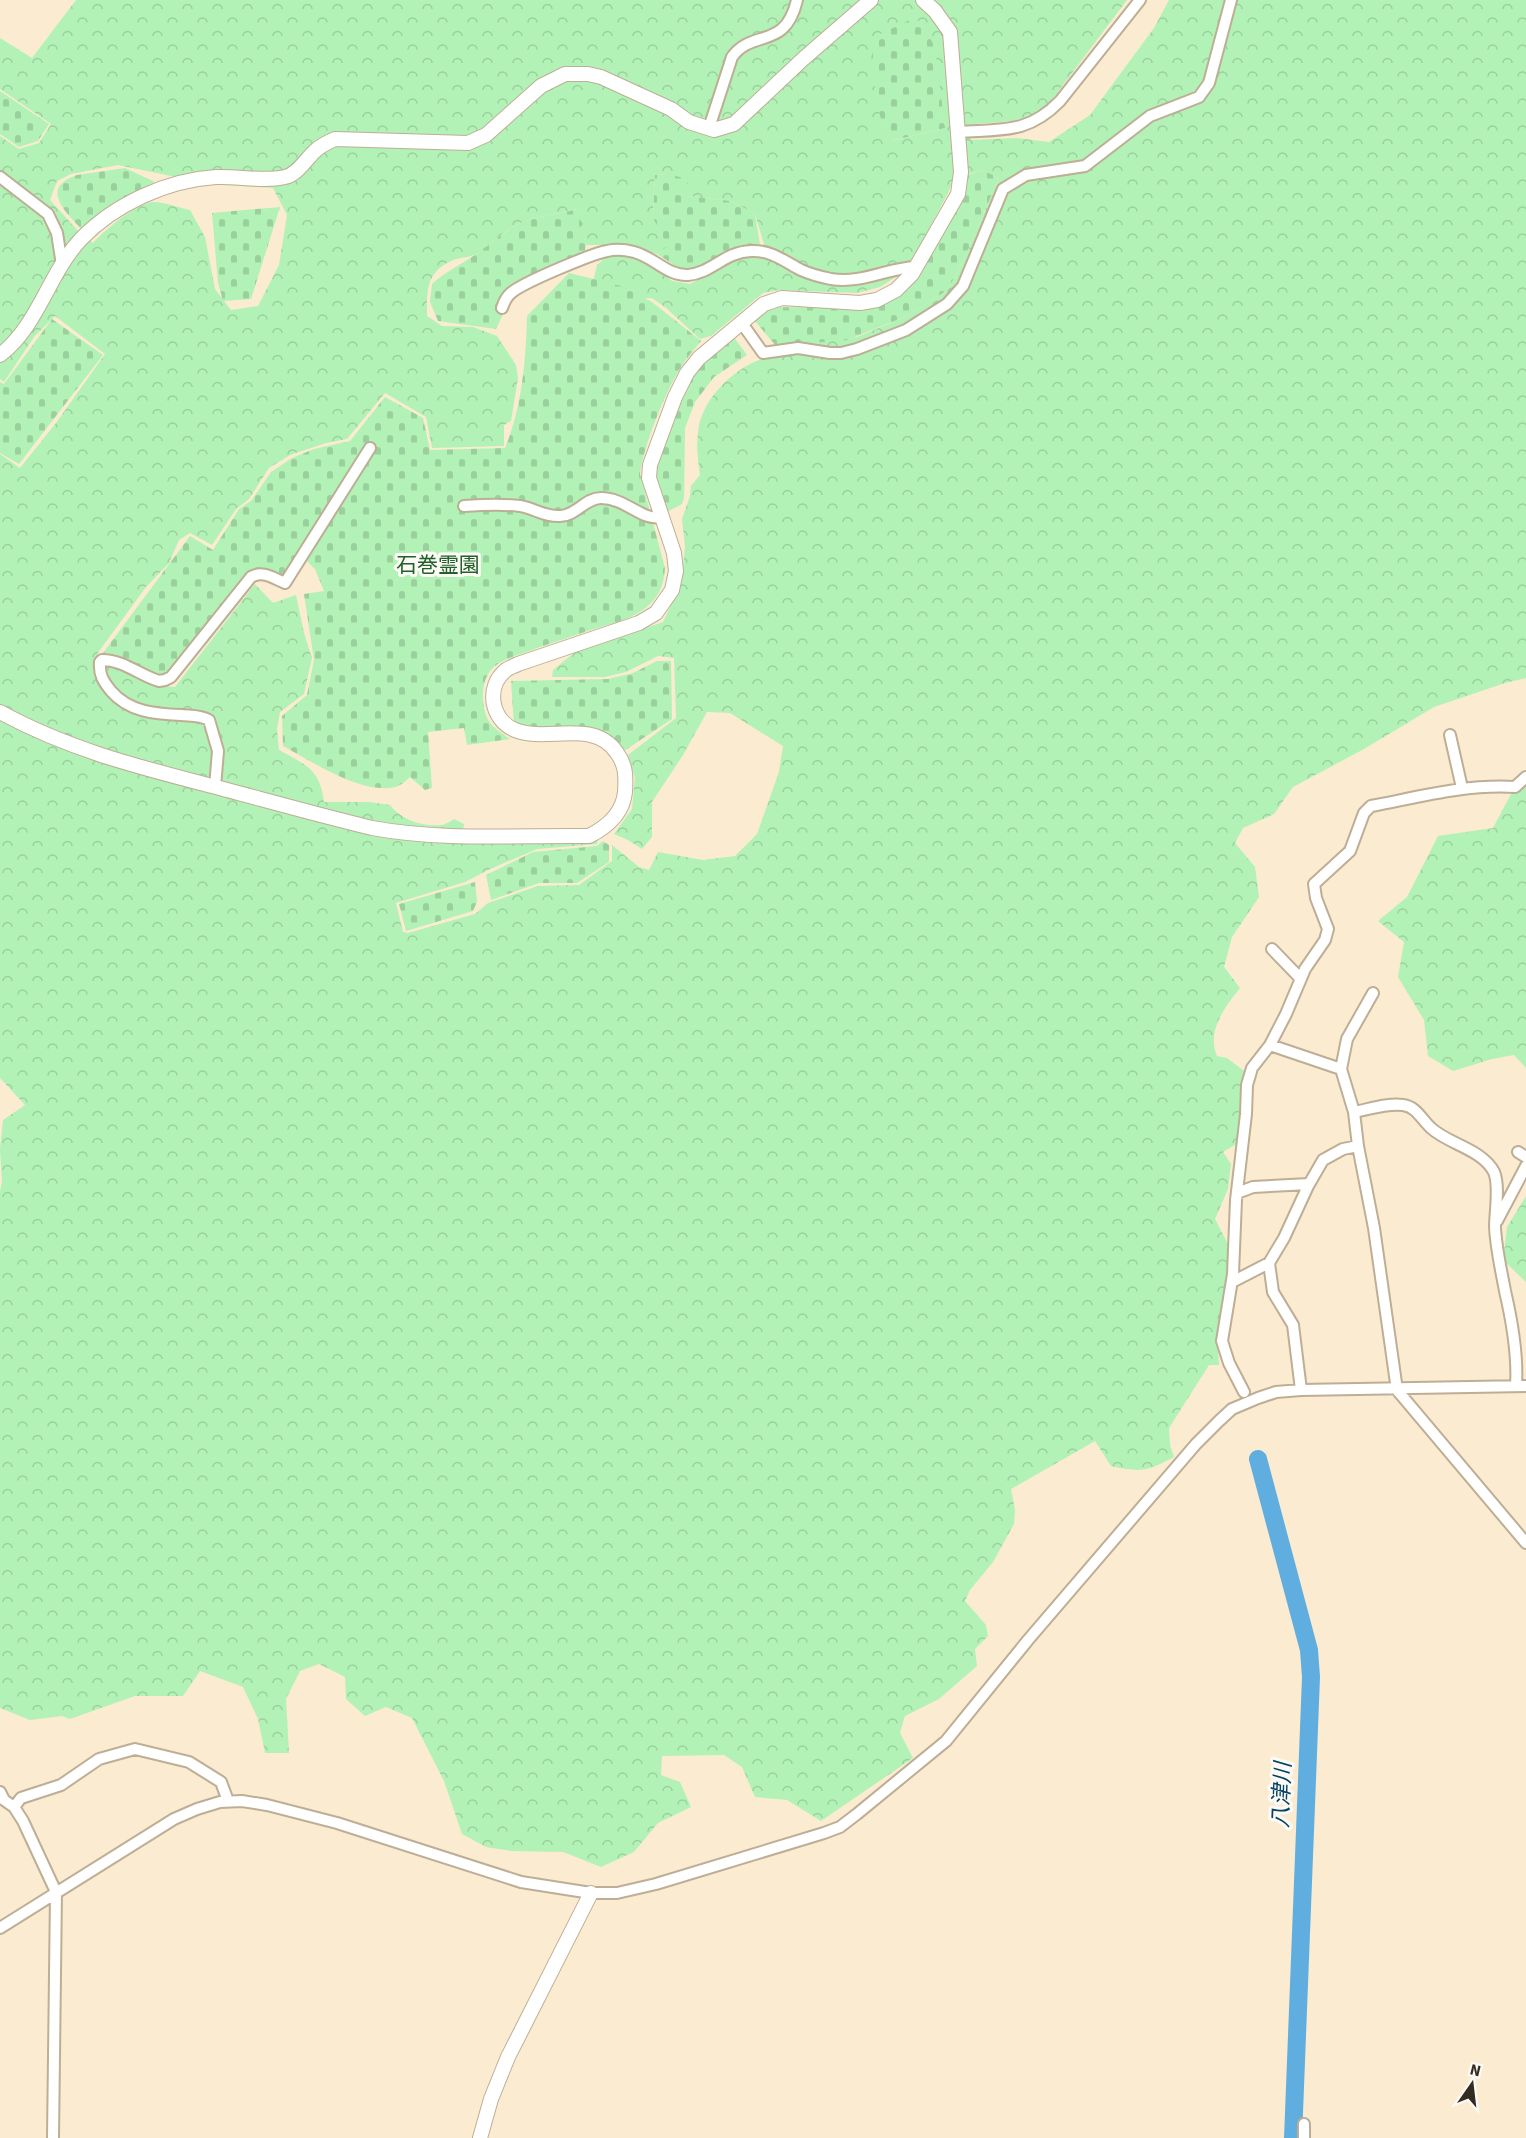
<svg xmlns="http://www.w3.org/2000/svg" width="1526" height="2138" viewBox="0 0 1526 2138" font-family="'Source Sans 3','Noto Sans JP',sans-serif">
  <defs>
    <pattern id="forest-crowns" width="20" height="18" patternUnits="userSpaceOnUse" patternTransform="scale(1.5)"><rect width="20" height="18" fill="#b2f2b6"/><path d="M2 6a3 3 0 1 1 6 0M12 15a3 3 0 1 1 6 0" fill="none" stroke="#9ad09c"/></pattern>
    <pattern id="cemetery-stones" width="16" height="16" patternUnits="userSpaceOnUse" patternTransform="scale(1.5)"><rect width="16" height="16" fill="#b2f2b6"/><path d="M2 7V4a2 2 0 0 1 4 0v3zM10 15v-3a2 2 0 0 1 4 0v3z" fill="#9ad09c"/></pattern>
  </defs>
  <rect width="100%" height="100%" fill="#fbebd1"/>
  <path fill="url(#forest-crowns)" fill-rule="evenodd" d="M76,0H1127L1051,101C1022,127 1003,120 968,125L971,140L1016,138L1049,142L1090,115L1154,28L1169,0H1526V678L1505,683L1434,707L1364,749L1293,787L1274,814L1243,828L1235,843L1255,867L1259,897L1232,937L1224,967L1240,988C1225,1007 1206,1031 1217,1056L1227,1058L1244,1071L1238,1143L1223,1152L1231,1164L1228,1189L1215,1219L1230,1248L1217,1335L1219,1365H1209L1169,1428L1170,1445L1174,1457C1147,1471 1142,1473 1111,1466L1095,1441L1011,1489L1015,1510L1014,1524L993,1562L970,1590L965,1601L986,1625L988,1636L975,1649L977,1666L939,1699L905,1716L900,1733L913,1758L821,1821L787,1800L755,1797L742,1767L724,1755L662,1756L661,1775L680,1782L691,1807L658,1823L634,1852L601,1867L563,1852L511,1851L486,1847L462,1834L444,1781L412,1718L386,1707L365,1716L346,1699L345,1677L319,1664L300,1671L286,1699L289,1753H265L258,1719L243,1687L200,1671L183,1696H135L70,1719L62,1716L30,1720L0,1708V1191L2,1182L0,1149L3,1120L25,1105L0,1078V454L20,468L56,423L105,354L55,316L34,337L4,382L0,379V136L19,149L39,143L51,124L0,89V38L32,58ZM940,97L945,128L892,141L881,120ZM118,165L210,184L273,188L287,215L279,265L258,306L231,310L215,289L205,237L190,210C181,208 160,201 152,202C133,206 106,229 93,243L79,232L50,200L57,181L71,174ZM982,170L999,178L957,274L946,291L907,316L857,337L831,341L776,346L781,354C773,356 763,358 754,362C728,374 700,403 698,433C696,446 698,462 700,475L691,486L690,496L682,519L685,547L681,584L663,622L574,653L553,670L552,677H605L626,672L658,656L674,658L676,718L628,755L635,778L632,809L614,834L628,840L642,849L652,837V802L683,755L707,712L730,713L783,746L779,772L757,834L735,856L703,860L658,852L649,870L639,867L612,845V861L579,885L538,886L488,903L475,914L408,933L403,932L396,903L465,882L488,870L537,849L597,844L598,840L594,838L490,841L461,843L464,824L454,819C451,821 446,824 442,825C423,827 401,820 390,805L369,802H324C320,769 306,765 279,750L277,729L280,712L304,694L312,658L304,633L296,595L273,603L255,584L175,687L161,686L123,669L114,668L97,654L146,587L169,563L179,540L190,533L212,545L236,509L249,499L269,468L290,455L326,443L347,439L385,393L426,417L432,448L504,446V425L511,421L518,378L516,365L497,336L473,327L442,326L427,316C427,293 425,273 451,261C459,257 470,258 478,253C491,245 501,233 515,226C534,215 557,215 577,209L586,245H631L657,254L669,246L653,218L655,175L667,174L687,196L731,201L755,214L764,244L751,256L734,260L690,284L672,281L657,267L642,257L620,253L607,256L597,265L594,278L584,290L502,473L627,299L652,298L666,308L700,339L711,336L763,293L779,290L857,293L880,287L899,275L911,262L947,195L954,179Z
    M1526,782V1068L1514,1055L1492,1059L1453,1071L1428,1056L1424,1020L1398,977L1404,942L1378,921L1407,897L1438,836L1493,828L1511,794Z
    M1526,1196V1282L1503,1260L1507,1227Z"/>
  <path fill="url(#cemetery-stones)" d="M914,18L922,24L935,47L945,128L891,141L881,120L870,62L878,35Z
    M0,91L49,124L38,141L19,147L0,134Z
    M125,168L155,182L130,195L81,229C65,211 39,188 77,175Z
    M982,170L999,178L957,274L946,291L907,316L847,340L776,346L754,320L773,307L867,308L896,298L916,278L963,192L968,175Z
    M668,174L687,179V196L731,201L755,214L760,245L739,249L695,270H682L657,254L668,246L653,218L655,175Z
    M280,207L251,299L223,301L218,283L212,213Z
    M578,209L586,245L584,255L500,298L497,308L505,310L496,329L438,321L430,302L432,284C446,271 462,264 478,253C490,245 502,233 515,226C534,215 557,215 578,209Z
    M569,273L621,286L652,302L701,341C693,351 684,361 678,372C663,398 644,445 640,474L665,568C664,583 660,595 649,605C634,619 613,623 594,629C571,637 547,644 524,653C514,656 503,660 495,666C485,674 482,688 483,700C485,723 492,726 510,739L467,745L464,728L428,732L432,788L425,790L410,777C406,781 400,786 395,787C362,795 311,761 283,746L282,716L307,695L314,660L304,594L324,591L315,569L304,558L286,588L263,578H254L167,684L121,665L103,653L190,536L213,550L239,509L251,501L271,472L292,458L314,449L350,441L385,397L423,418L430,450L505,448C522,407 526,360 527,316Z
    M52,319L103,355L19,464L0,453V382L4,384Z
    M733,336L747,355L714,377L695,402L685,428L684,498L682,504L665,513L657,487L654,468L681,395L698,368Z
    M657,661H671L672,719L624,751C583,712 561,734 514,725L511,681L608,679L633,673Z
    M603,841L609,845V862L577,883H539L491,900L486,875L533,852L597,846Z
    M475,882L477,902L473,911L406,931L399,904Z"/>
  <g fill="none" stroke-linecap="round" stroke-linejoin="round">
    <path stroke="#60aee0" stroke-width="18" d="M1258,1459L1309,1650L1311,1677L1293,2138"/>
    <defs>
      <path id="minor" d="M709,128L732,57C753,28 785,51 797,0
        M959,132C1002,129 1028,134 1060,101L1140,0
        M0,177L48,214L57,233L62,265
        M502,308C504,302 506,297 511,293C522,283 591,254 607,251C616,249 626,250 634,252C654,257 667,276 688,275C712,273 724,252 751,251C771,250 784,261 801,270C810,274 821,277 831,279C863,284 886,268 916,267
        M741,322L763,353L798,348L830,353H841L857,349L906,330L947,304L963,286L1003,189L1026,175L1085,166L1150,116L1199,97L1209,83L1231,0
        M464,506C480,505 504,504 520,506C534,508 544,517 560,516C576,516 585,498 601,498C626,498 641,521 661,517
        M1450,735L1462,788
        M215,787L218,751L209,720C200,715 191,716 181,715C155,714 129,712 111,691C103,681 99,675 100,662L102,660C124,660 139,675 159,681L165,680L171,677L251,577C262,570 273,578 285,583L370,448
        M1272,949L1300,978
        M1270,1045L1341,1069L1354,1112L1358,1146L1374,1228L1397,1390L1526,1543
        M1341,1069L1347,1039L1373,993
        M1354,1112C1370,1109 1387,1103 1403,1105C1417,1107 1421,1119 1431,1128C1448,1144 1482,1149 1494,1172C1500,1186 1495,1212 1495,1227C1496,1249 1501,1269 1505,1291C1512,1321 1518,1355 1516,1386
        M1518,1152L1526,1157
        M1237,1193L1253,1187L1309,1184
        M1497,1221L1526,1166
        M1232,1282L1269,1263
        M1301,1390L1293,1325L1273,1292L1269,1263L1284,1238L1308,1186L1323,1160L1343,1149L1358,1146
        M1244,1392L1229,1363L1222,1341L1233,1274L1236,1200L1246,1114L1247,1085L1252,1068L1270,1045L1286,1014L1305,969L1325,940L1328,929L1316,898L1314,884L1350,851L1364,813L1371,806C1419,797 1465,784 1515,787L1526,777
        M0,1792L4,1800L14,1807L23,1821L56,1892L53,2138
        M14,1807L21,1798L61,1785L99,1759L135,1749L189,1762L221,1782L228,1801
        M0,1928L174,1819L197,1809L220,1802L242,1801L267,1805L337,1823L521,1882L591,1893H617L656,1884L824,1833L840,1827L857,1814L946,1741L1028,1640L1196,1444L1219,1421L1232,1409L1258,1398L1276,1392L1301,1390L1526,1386
        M1304,2124V2138"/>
      <path id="tertiary" d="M0,355C39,325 48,274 81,239C115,204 167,180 216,177C238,176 263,182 285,177C298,174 306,159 315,151C321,145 328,142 335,139L468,143L486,135L541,86L565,74H588L601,77L671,109L689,122L714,130L734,124L803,59L871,0
        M0,712C67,749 139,767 212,786C265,800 318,815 372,828C443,841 516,835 589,836C607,827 623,813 625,792C626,777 626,765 617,753C594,718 547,743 515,730C491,720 485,687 506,670C509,668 514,666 518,664L639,623L656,613L672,590L676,571L674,553L649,478L650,465L675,397L687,373L699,358L764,304L782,298L860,303L877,300L896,290L912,274L958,194L961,172L950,32L935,11L923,0
        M480,2138L491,2099L508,2057L591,1893"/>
    </defs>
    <use href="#minor" stroke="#bdae95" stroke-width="14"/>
    <use href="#tertiary" stroke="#bdae95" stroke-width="16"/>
    <use href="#minor" stroke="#fff" stroke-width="10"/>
    <use href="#tertiary" stroke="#fff" stroke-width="14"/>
  </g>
  <g text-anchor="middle" stroke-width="6" stroke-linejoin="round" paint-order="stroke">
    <g font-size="21" fill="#1f6129" stroke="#fdfaf5">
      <text x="438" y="572">石巻霊園</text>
    </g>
    <g font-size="22" font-style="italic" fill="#004364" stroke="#fdfaf5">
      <text transform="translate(1281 1795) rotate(-88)" y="8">八津川</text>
    </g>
  </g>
  <g transform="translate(1472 2084) rotate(14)" stroke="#fdfaf5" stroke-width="4.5" paint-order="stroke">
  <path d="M0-4.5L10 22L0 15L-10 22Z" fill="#312b22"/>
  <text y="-9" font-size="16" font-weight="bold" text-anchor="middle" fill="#312b22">N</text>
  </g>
</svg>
